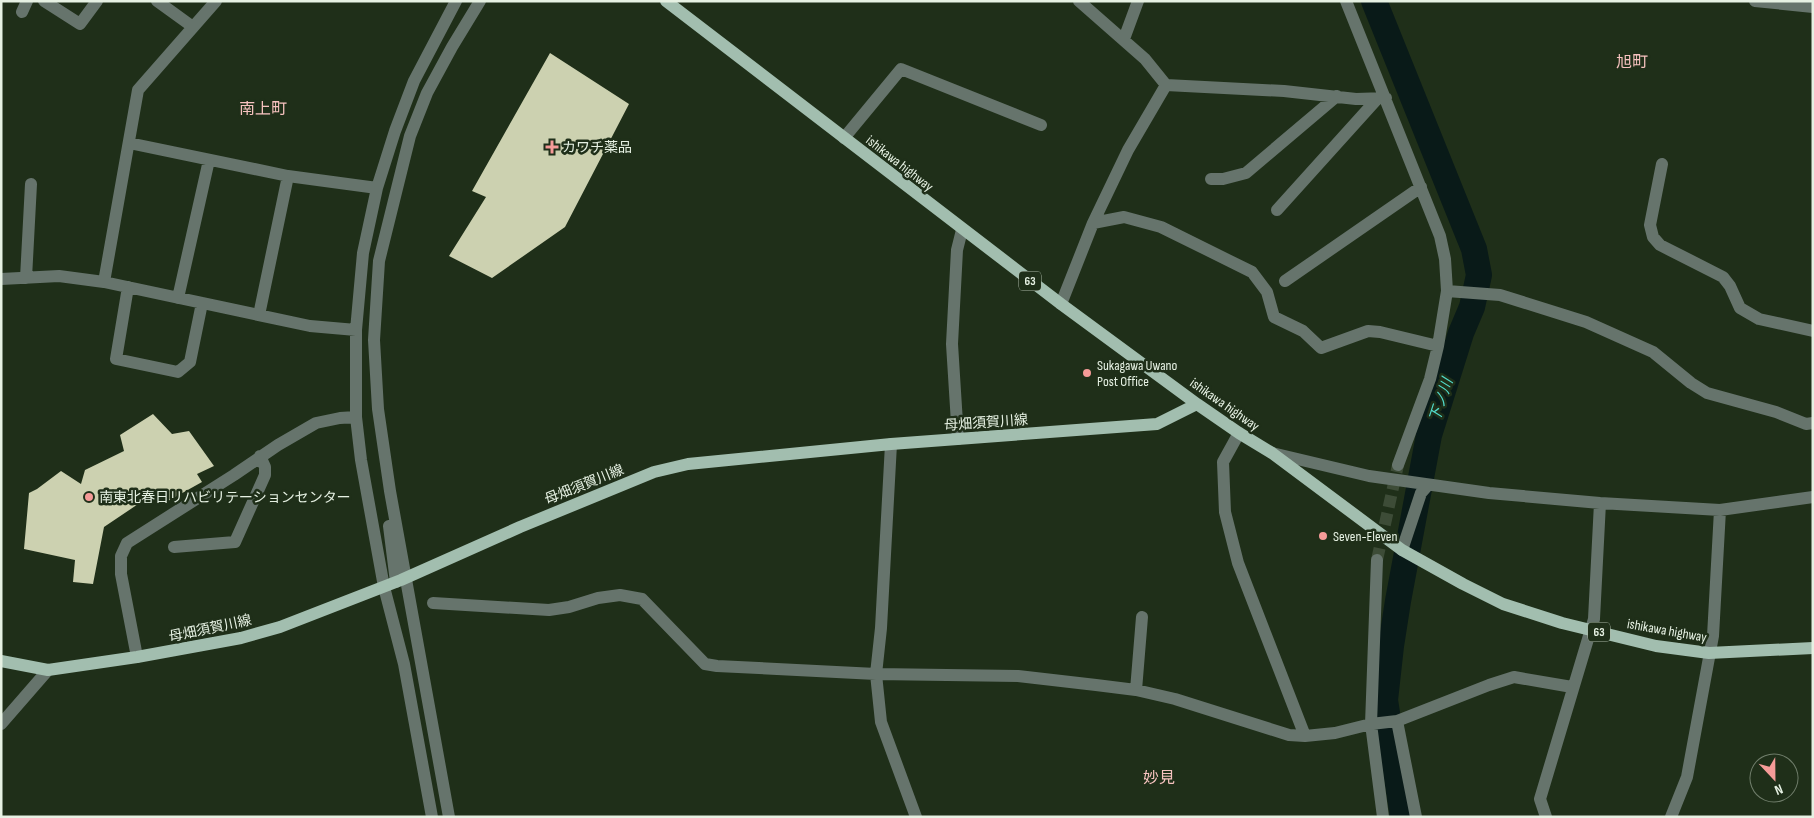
<svg xmlns="http://www.w3.org/2000/svg" width="1814" height="818" viewBox="0 0 1814 818" font-family="'Sofia Sans Condensed','Noto Sans JP',sans-serif">
  <rect width="100%" height="100%" fill="#1f2f19"/>
  <g fill="none" stroke-linecap="round" stroke-linejoin="round">
    <path stroke="#091a18" stroke-width="26" d="M1374,1L1474,249L1479,275L1472,307L1461,333L1429,435L1398,601L1391,646L1385,700L1403,817"/>
  </g>
  <path fill="#ccd1b0" d="M550,53L629,104L565,227L492,278L449,256L486,197L472,191Z
    M153,414L172,434L189,431L214,466L197,474L202,482L168,501L159,490L104,527L93,584L73,582L75,560L24,549L29,493L37,489L61,471L81,484L85,470L124,451L120,435Z"/>
  <g fill="none" stroke-linecap="round" stroke-linejoin="round">
    <path stroke="#3d4c37" stroke-width="12" stroke-dasharray="12 6" stroke-linecap="butt" d="M1377,560L1398,465"/>
    <path stroke="#66746c" stroke-width="12" d="M44,1L80,24L97,1
      M157,1L193,27
      M1079,1L1145,59L1166,85L1284,91L1356,99L1386,98
      M1346,1L1440,236L1445,259L1447,291L1438,346L1430,379L1398,465
      M1755,1L1813,7
      M22,12L27,1
      M1124,39L1138,1
      M844,138L901,69L1041,125
      M129,143L288,176L377,188
      M1662,164L1650,225L1653,237L1660,245L1723,277L1730,286L1740,308L1759,319L1813,331
      M1211,179H1223L1246,173L1337,96
      M1277,210L1378,98
      M1093,223L1124,217L1161,227L1252,272L1267,292L1274,317L1303,331L1321,348L1368,331L1380,332L1438,346
      M26,278L31,184
      M1,279L59,276L104,282L310,326L356,330
      M1285,281L1421,187
      M104,282L138,90L216,1
      M128,287L116,359L178,372L190,362L202,303
      M1447,291L1500,295L1586,322L1653,352L1691,383L1707,393L1776,412L1806,424L1813,423
      M178,298L209,160
      M1061,304L1093,223L1128,150L1166,85
      M259,315L288,176
      M1239,433L1223,462L1225,512L1238,563L1305,736
      M958,439L952,344L957,250L962,230
      M891,444L881,628L876,674L881,722L916,817
      M1272,453L1369,476L1489,493L1600,503L1720,510L1813,497
      M389,526L396,582
      M174,547L235,542L265,475V467L260,456
      M1402,550L1421,493L1428,485
      M1377,560L1371,724L1383,817
      M433,603L549,610L569,607L598,598L620,595L642,599L705,664L717,666L876,674L1018,676L1096,685L1136,690L1175,699L1289,735L1305,736L1335,733L1371,724L1397,721L1489,685L1514,677L1572,687
      M137,657L121,574V556L127,543L234,475L278,445L316,423L340,418L356,417
      M1136,690L1142,617
      M1397,721L1416,817
      M1,724L48,670
      M432,817L404,664L384,587L361,460L356,417V330L363,253L377,188L395,131L414,81L456,1
      M449,817L390,491L378,409L374,340L379,261L410,136L427,93L452,47L480,1
      M1546,817L1540,799L1594,619L1600,503
      M1671,817L1687,777L1713,636L1720,510"/>
    <path stroke="#a2beaf" stroke-width="12" d="M666,1L1061,304L1197,404L1239,433L1272,453L1402,550L1463,584L1503,604L1562,623L1656,646L1709,653L1813,648
      M1,661L48,670L137,657L241,638L280,627L401,580L520,527L654,472L688,464L891,444L1157,424L1197,404"/>
  </g>
  <g fill="#f59b98" stroke="#1f2f19" stroke-width="2">
    <path d="M549.5 139.5h5v5h5v5h-5v5h-5v-5h-5v-5h5z"/>
    <circle cx="1087" cy="373" r="5"/>
    <circle cx="89" cy="497" r="5"/>
    <circle cx="1323" cy="536" r="5"/>
  </g>
  <g text-anchor="middle" stroke-width="5" stroke-linejoin="round" paint-order="stroke">
    <g fill="#1f2f19" stroke="#aab7a6" stroke-width="1">
      <rect x="1019" y="271.5" width="22" height="19" rx="4"/>
      <rect x="1588" y="622.5" width="22" height="19" rx="4"/>
    </g>
    <g font-size="12" font-weight="bold" fill="#e6f1e3">
      <text x="1030" y="285">63</text>
      <text x="1599" y="636">63</text>
    </g>
    <g font-size="14" fill="#e6f1e3" stroke="#1f2f19" text-anchor="start">
      <text x="562" y="152">カワチ薬品</text>
      <text x="1097" y="370">Sukagawa Uwano<tspan x="1097" dy="16">Post Office</tspan></text>
      <text x="99" y="502">南東北春日リハビリテーションセンター</text>
      <text x="1333" y="541">Seven-Eleven</text>
    </g>
    <g font-size="14" fill="#e6f1e3" stroke="#1f2f19">
      <text transform="translate(900 163) rotate(38)" y="5">ishikawa highway</text>
      <text transform="translate(1225 404) rotate(35)" y="5">ishikawa highway</text>
      <text transform="translate(986 422) rotate(-4)" y="5">母畑須賀川線</text>
      <text transform="translate(584 484) rotate(-22)" y="5">母畑須賀川線</text>
      <text transform="translate(210 628) rotate(-12)" y="5">母畑須賀川線</text>
      <text transform="translate(1667 630) rotate(10)" y="5">ishikawa highway</text>
    </g>
    <g font-size="15" font-style="italic" fill="#51dbcb" stroke="#1f2f19">
      <text transform="translate(1441 400) rotate(-72)" y="5">下ノ川</text>
    </g>
    <g font-size="16" fill="#f6c2bf" stroke="#1f2f19">
      <text x="1632" y="67">旭町</text>
      <text x="263" y="114">南上町</text>
      <text x="1159" y="783">妙見</text>
    </g>
  </g>
  <rect width="1814" height="818" fill="none" stroke="#e6f1e3" stroke-width="5"/>
  <g transform="translate(1774 778) rotate(158)"><circle r="24" fill="#1f2f19" stroke="#6f7d6a"/>
  <path d="M0-4L9 19L0 12L-9 19Z" fill="#f59b98"/>
  <text y="-8" font-size="14" font-weight="bold" text-anchor="middle" fill="#e6f1e3">N</text>
  </g>
</svg>
